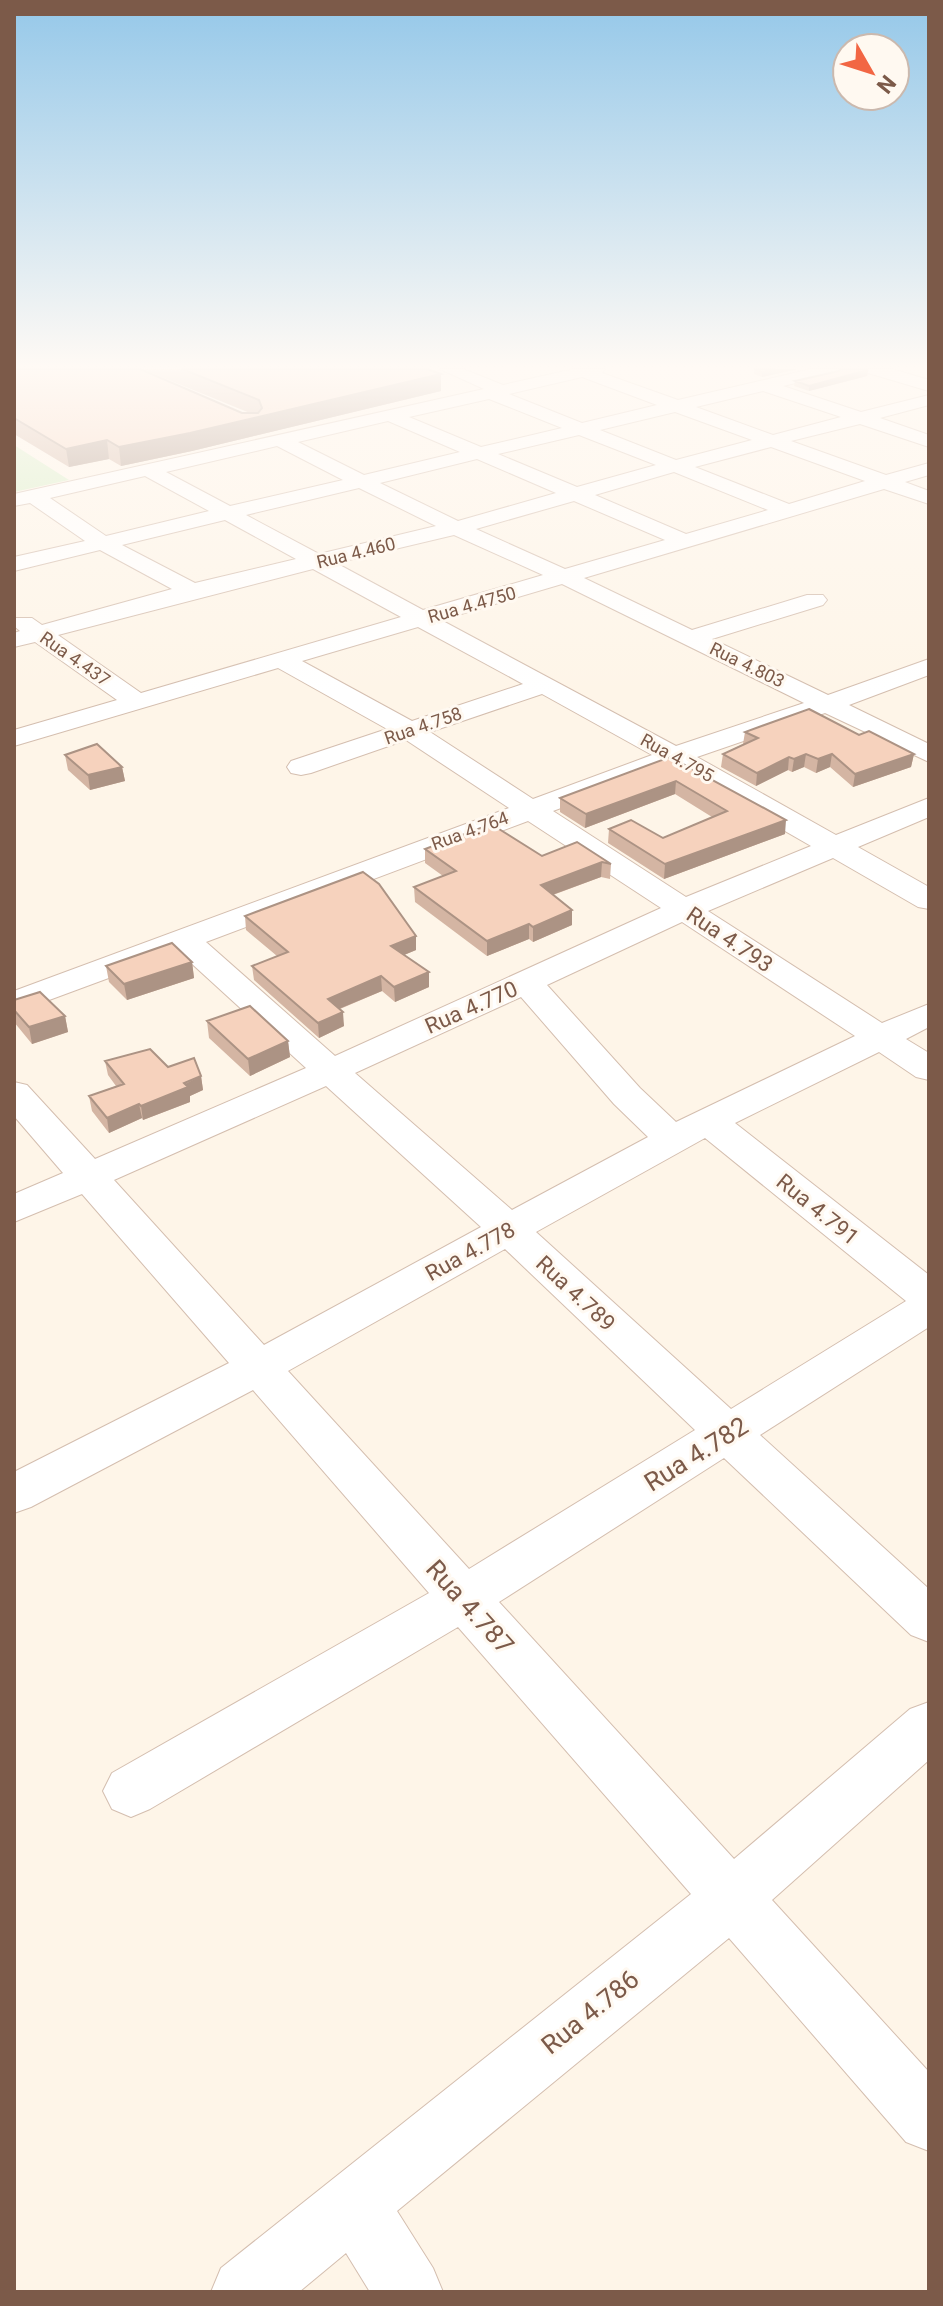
<svg xmlns="http://www.w3.org/2000/svg" width="943" height="2306" viewBox="0 0 943 2306" font-family="Roboto,sans-serif">
  <rect width="100%" height="100%" fill="#fef5e8"/>
  <path fill="#d6eec5" d="M14,445L69,480L14,492Z"/>
  <g fill="none" stroke-linecap="round" stroke-linejoin="round">
    <defs>
      <path id="minor" d="M440,369H463L503,385L574,369H605L602,373L678,400L811,369H840L838,373L783,386L861,412L929,395V405L880,418L929,435V447L860,424L791,441L886,475L929,463V475L905,482L929,491V504L884,489L584,578L692,630L807,595H823L827,600L823,605L712,639L828,695L929,659V675L849,705L929,744V762L825,713L697,757L836,835L929,798V817L858,847L929,887V909L918,907L833,858L708,911L882,1023L929,1004V1027L906,1039L929,1053V1080L916,1077L879,1052L735,1123L929,1275V1327L760,1435L929,1589V1642L911,1635L724,1458L499,1602L734,1859L910,1709L929,1702V1760L772,1900L929,2072V2151L906,2142L729,1938L397,2211L433,2268L443,2292H370L346,2253L299,2292H211L221,2268L691,1894L458,1627L150,1809L131,1817L112,1809L103,1791L112,1773L429,1593L253,1390L31,1507L14,1513V1472L229,1363L82,1194L14,1222V1194L63,1173L14,1116V1082L27,1085L95,1159L306,1068L179,952L14,1013V991L509,808L406,740L311,773L301,775L291,773L287,767L291,761L387,729L278,668L14,746V730L117,700L35,642L14,647V633L20,631L14,626L16,618H32L42,625L172,589L100,550L14,571V557L85,541L30,503L14,506V494L484,389ZM582,377L657,405L582,423L509,394ZM763,391L841,417L773,435L696,407ZM489,399L562,428L481,447L409,417ZM675,412L752,440L676,460L600,430ZM388,421L460,452L364,475L298,442ZM579,435L656,465L577,487L498,454ZM277,446L343,480L230,506L166,472ZM771,447L865,481L789,504L695,467ZM477,459L556,493L458,521L380,483ZM674,472L768,510L686,534L595,495ZM145,476L209,511L106,536L50,498ZM359,488L436,526L319,554L246,515ZM574,501L665,540L565,569L476,529ZM225,520L296,559L195,583L122,545ZM454,535L543,575L423,610L336,563ZM313,569L401,617L141,693L58,635ZM562,584L804,703L676,746L441,620ZM418,627L523,684L412,721L302,661ZM542,694L652,755L533,799L430,732ZM672,766L811,846L686,897L553,811ZM528,821L661,908L335,1056L206,942ZM682,922L855,1036L676,1122L640,1088L547,985ZM521,997L614,1104L648,1137L512,1210L355,1073ZM326,1086L481,1227L264,1345L114,1180ZM705,1138L906,1301L731,1409L536,1232ZM505,1249L695,1430L469,1569L288,1371Z
        M866,369H892L929,380V391L868,373Z"/>
    </defs>
    <use href="#minor" stroke="#d4beaf" stroke-width="2"/>
    <use href="#minor" fill="#fff" fill-rule="evenodd"/>
  </g>
  <path fill="#d4b5a3" d="M14,369L242,413H250L142,369H427L441,391L192,451L121,466L109,459L69,467L14,434Z
    M754,369H798L762,377L754,374Z
    M868,370L867,376L809,391L794,386L795,381Z
    M745,732L859,735L914,754L911,767L853,787L830,767L816,773L804,767L792,772L788,770L756,786L721,767L723,754L743,744Z
    M65,755L122,767L125,781L90,790L68,770Z
    M670,757L785,834L664,879L608,843L609,829L663,838L712,817L675,794L585,828L560,812V798Z
    M577,842L611,864L610,879L601,877L553,895L572,910V925L533,942L529,939L487,956L415,902L414,887L443,876L425,863V849L542,856Z
    M245,916L416,936V950L404,955L429,972V987L395,1002L382,991L340,1009L344,1026L319,1038L254,980L252,966L277,956L246,930Z
    M192,962L194,978L127,1000L109,982L106,966Z
    M14,1000L65,1016L68,1032L32,1044L14,1022Z
    M207,1021L288,1041L290,1057L250,1076L209,1038Z
    M105,1061L168,1067L201,1076L203,1090L190,1096V1102L143,1120L142,1118L109,1133L92,1111L89,1096L116,1086L108,1075Z"/>
  <path fill="#ac9384" d="M776,369H798L762,377V372Z
    M868,370L867,376L809,391V386Z
    M441,374V391L192,451L121,466L119,447Z
    M107,440L109,459L69,467L66,449Z
    M806,754L804,767L792,772L794,759Z
    M832,754L830,767L816,773L818,759Z
    M914,754L911,767L853,787L855,774Z
    M789,757L788,770L756,786L757,773Z
    M122,767L125,781L90,790L88,775Z
    M676,781L675,794L585,828L586,814Z
    M786,820L785,834L664,879L665,864Z
    M602,862L601,877L541,899V885Z
    M572,910V925L533,942V927Z
    M529,924V939L487,956V941Z
    M416,936V950L392,960L391,946Z
    M192,962L194,978L127,1000L124,984Z
    M429,972V987L395,1002L394,987Z
    M381,976L382,991L329,1013L328,999Z
    M343,1012L344,1026L319,1038L318,1023Z
    M65,1016L68,1032L32,1044L29,1027Z
    M288,1041L290,1057L250,1076L248,1059Z
    M201,1076L203,1090L190,1096V1102L143,1120L141,1106Z
    M139,1104L142,1118L109,1133L107,1118Z"/>
  <path fill="#f6d2bd" stroke="#ac9384" stroke-width="2" d="M14,369H140L242,413H258L262,408L259,400L182,369H427L441,374L190,433L119,447L107,440L66,449L14,418Z
    M754,369H776L762,372Z
    M840,369H863L868,370L809,386L795,381L839,371Z
    M809,709L859,735L869,731L914,754L855,774L832,754L818,759L806,754L794,759L789,757L757,773L723,754L758,738L745,732Z
    M97,744L122,767L88,775L65,755Z
    M670,757L786,820L665,864L609,829L631,820L663,838L727,811L676,781L586,814L560,798Z
    M491,824L542,856L577,842L611,864L602,862L541,885L572,910L533,927L529,924L487,941L414,887L456,871L425,849Z
    M363,872L379,884L416,936L391,946L429,972L394,987L381,976L328,999L343,1012L318,1023L252,966L288,952L245,916Z
    M172,943L192,962L124,984L106,966Z
    M40,992L65,1016L29,1027L14,1010V1000Z
    M250,1006L288,1041L248,1059L207,1021Z
    M150,1049L168,1067L194,1058L201,1076L184,1083L188,1087L141,1106L139,1104L107,1118L89,1096L124,1084L105,1061Z"/>
  <linearGradient id="sky" x2="0" y2="1"><stop stop-color="#95c8e9"/><stop offset="0.53" stop-color="#fffaf5"/><stop offset="1" stop-color="#fffaf5" stop-opacity="0"/></linearGradient>
  <rect width="943" height="692" fill="url(#sky)"/>
  <g text-anchor="middle" stroke-width="6" stroke-linejoin="round" paint-order="stroke">
    <g font-size="18" fill="#7c5a49" stroke="#fff9f1">
      <text transform="translate(356 553) rotate(-14)" y="6">Rua 4.460</text>
      <text transform="translate(472 605) rotate(-16)" y="6">Rua 4.4750</text>
      <text transform="translate(75 659) rotate(35)" y="6">Rua 4.437</text>
      <text transform="translate(747 665) rotate(26)" y="6">Rua 4.803</text>
      <text transform="translate(423 726) rotate(-19)" y="6">Rua 4.758</text>
      <text transform="translate(677 758) rotate(29)" y="6">Rua 4.795</text>
      <text transform="translate(470 831) rotate(-20)" y="6">Rua 4.764</text>
    </g>
    <g font-size="22" fill="#7c5a49" stroke="#fff9f1">
      <text transform="translate(730 939) rotate(34)" y="8">Rua 4.793</text>
      <text transform="translate(471 1007) rotate(-24)" y="8">Rua 4.770</text>
      <text transform="translate(818 1209) rotate(39)" y="8">Rua 4.791</text>
      <text transform="translate(470 1251) rotate(-29)" y="8">Rua 4.778</text>
      <text transform="translate(576 1293) rotate(43)" y="8">Rua 4.789</text>
    </g>
    <g font-size="26" fill="#7c5a49" stroke="#fff9f1">
      <text transform="translate(696 1454) rotate(-32)" y="9">Rua 4.782</text>
      <text transform="translate(470 1607) rotate(48)" y="9">Rua 4.787</text>
      <text transform="translate(590 2012) rotate(-39)" y="9">Rua 4.786</text>
    </g>
  </g>
  <rect width="943" height="2306" fill="none" stroke="#7c5a49" stroke-width="32"/>
  <g transform="translate(871 72) rotate(129)"><circle r="38" fill="#fff9f1" stroke="#cbb9ae" stroke-width="2"/>
  <path d="M0-6L14 30L0 20L-14 30Z" fill="#f26644"/>
  <text y="-12" font-size="22" font-weight="bold" text-anchor="middle" fill="#7c5a49">N</text>
  </g>
</svg>
